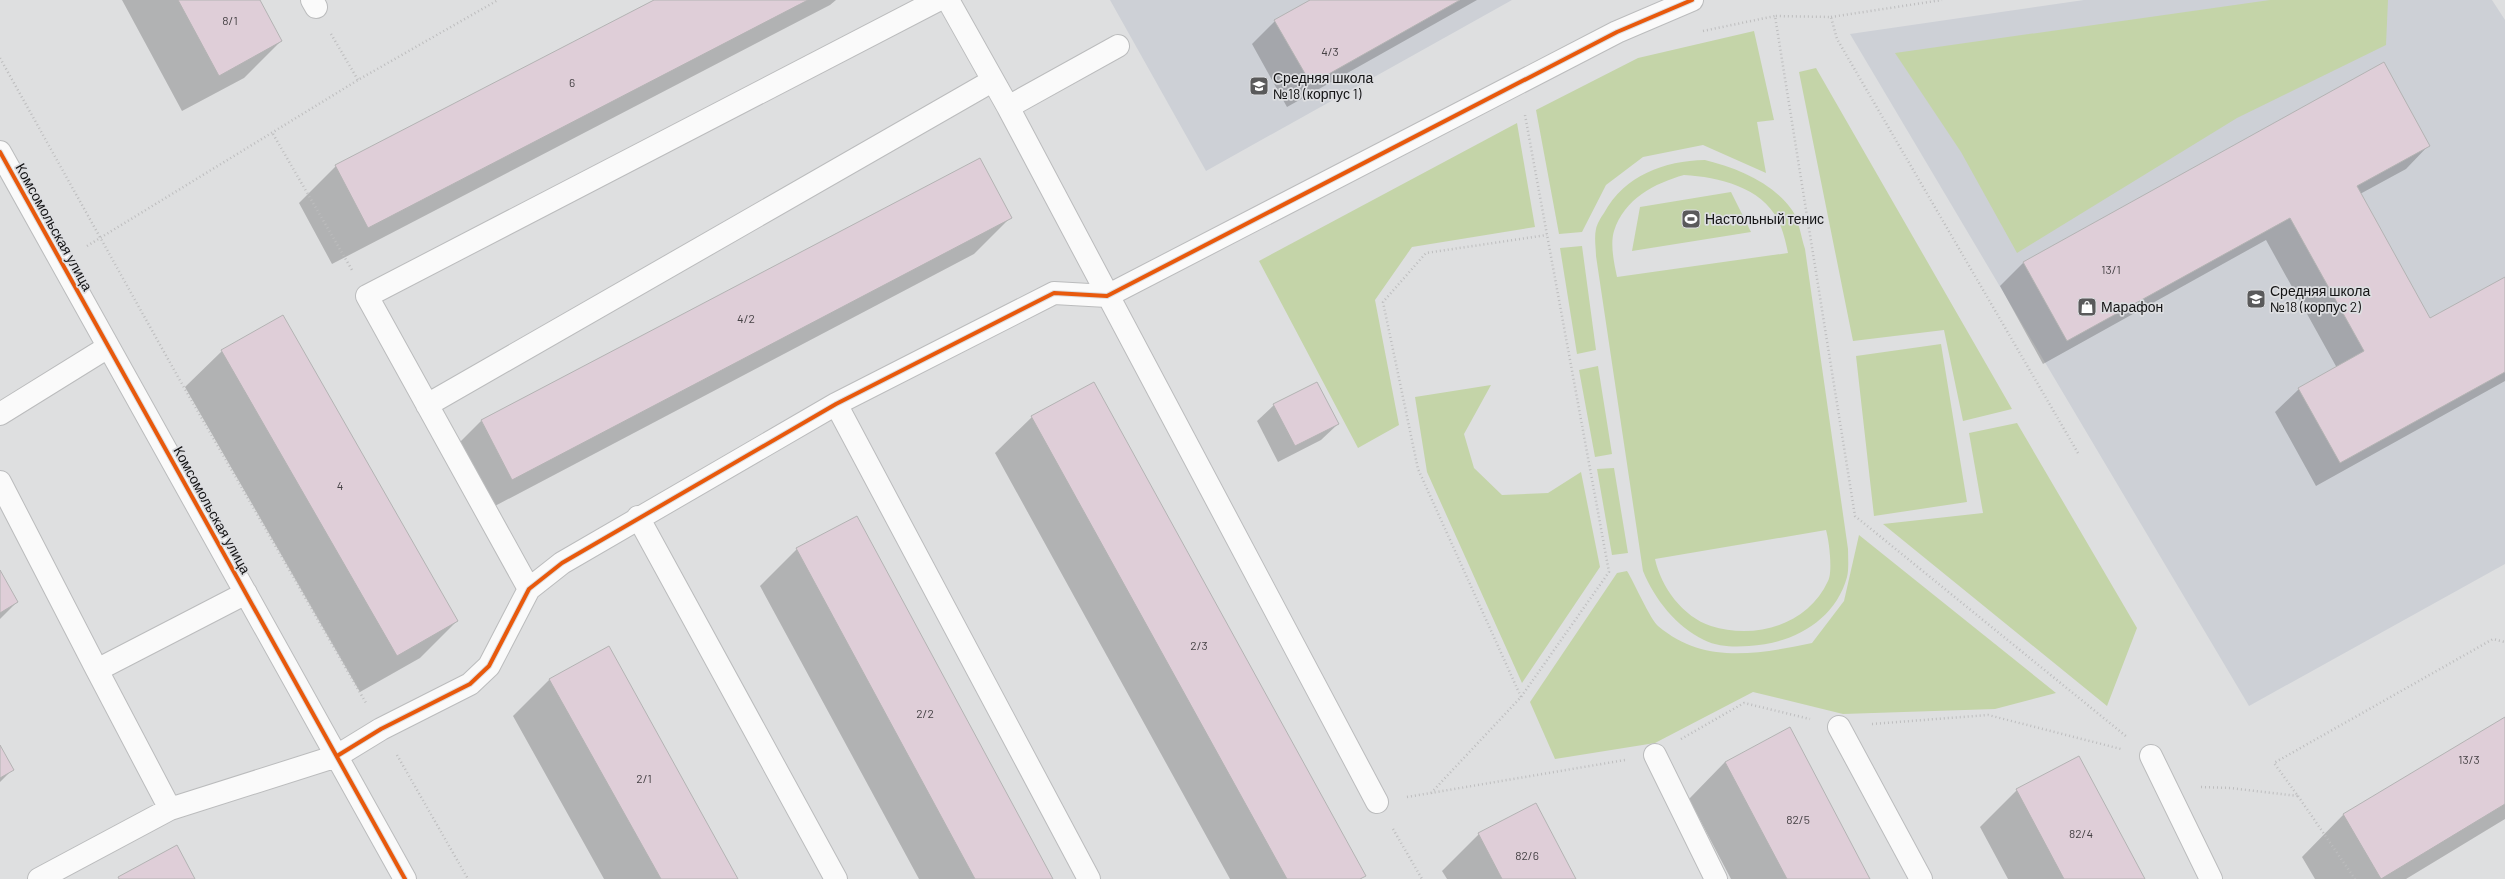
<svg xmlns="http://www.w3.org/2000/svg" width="2505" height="879" viewBox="0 0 2505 879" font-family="Barlow,sans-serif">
  <rect width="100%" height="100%" fill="#dedfe0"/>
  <path fill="#cdd0d6" d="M1110,0H1512L1206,171Z
    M2084,0H2492L2505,20V564L2249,706L1850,34Z"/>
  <path fill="#c4d4a8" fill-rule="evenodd" d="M2270,0H2388L2386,45L2237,118L2017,253L1961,152L1895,53Z
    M1754,31L1774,120L1757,122L1766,173L1703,145L1643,157L1606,185L1582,232L1559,234L1536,110L1638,58Z
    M1816,68L2012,409L1963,421L1944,330L1853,341L1799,72Z
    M1517,123L1535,227L1412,247L1375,300L1399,425L1358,448L1259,261Z
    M1705,160C1737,168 1772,182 1792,210C1799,220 1801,237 1805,249L1848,549C1848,558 1849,569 1847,577C1835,621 1792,644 1749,646C1735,647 1718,647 1704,640C1676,626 1655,600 1643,571L1596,256C1596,248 1594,238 1596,229C1597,224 1601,217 1604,213C1625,175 1664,161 1705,160ZM1684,175C1719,177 1761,187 1778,220C1783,230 1786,243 1788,253L1617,277C1614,263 1610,244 1614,231C1624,199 1655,183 1684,175ZM1826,530C1829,540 1833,572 1828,581C1808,625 1755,640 1711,626C1683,617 1661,587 1655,559Z
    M1731,192L1751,232L1632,251L1640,207Z
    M1582,246L1596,350L1577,354L1560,248Z
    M1941,344L1967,502L1874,516L1856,356Z
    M1598,366L1612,454L1595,457L1579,370Z
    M1491,385L1464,434L1474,468L1502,495L1548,493L1581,472L1600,567L1522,683L1427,472L1415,397Z
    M2017,423L2137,628L2107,706L1883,524L1983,513L1969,433Z
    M1614,468L1628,553L1612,555L1597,469Z
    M1859,535L2056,693L1995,709L1843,714L1753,692L1655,743L1555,759L1530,702L1617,573L1627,571C1634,582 1650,619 1658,626C1704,665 1758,654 1812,643L1844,601Z"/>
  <path fill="#0003" d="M122,0H259L281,41L244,78L182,111Z
    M656,0H836L830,5L332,264L299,203L336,166Z
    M1312,0H1477L1287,107L1252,44L1275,21Z
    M2384,63L2429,145L2406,169L2360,194L2430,320L2505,278V381L2316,486L2275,412L2299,389L2337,368L2266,240L2043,364L2000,286L2023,263Z
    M980,159L1010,218L974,254L476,516L445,457L481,421Z
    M222,351L457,621L420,658L360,692L185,387Z
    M1274,405L1338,424L1321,440L1278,462L1257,421Z
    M1032,417L1365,875L1361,879H1230L995,453Z
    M797,549L1052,879H919L760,586Z
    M0,572L17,602L0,619Z
    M550,679L737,879H604L513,716Z
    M2505,718V819L2406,879H2315L2302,857L2343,815Z
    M0,747L13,769L0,782Z
    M1725,762L1869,879H1731L1689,799Z
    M2017,790L2144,879H2008L1980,827Z
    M1479,834L1575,879H1447L1442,871Z"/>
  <path fill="#dfced8" stroke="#b3b3b3" d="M178,0H260L282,41L219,76Z
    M654,0H808L368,228L335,165Z
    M1310,0H1460L1311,84L1274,20Z
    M2384,62L2430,146L2357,186L2430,318L2505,277V372L2340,463L2298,388L2364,351L2290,218L2067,341L2023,262Z
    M980,158L1012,218L512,480L481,420Z
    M283,315L458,621L397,656L221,350Z
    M1094,382L1366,876L1360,879H1287L1031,416Z
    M1317,382L1339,424L1295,446L1273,404Z
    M857,516L1053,879H975L796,548Z
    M0,570L18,602L0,613Z
    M609,646L738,879H661L549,679Z
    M2505,717V804L2381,879L2343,814Z
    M1790,727L1870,879H1787L1725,762Z
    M0,745L14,770L0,778Z
    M2079,756L2145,879H2064L2016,789Z
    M1536,803L1576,879H1502L1478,833Z
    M177,845L195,879H119L118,877Z"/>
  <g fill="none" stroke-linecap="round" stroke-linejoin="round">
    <defs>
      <path id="minor" d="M312,0L316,7
        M948,0L1008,107L1377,802
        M1008,107L1118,46
        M0,152L405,879
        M836,404L1089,879
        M427,405L992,81
        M0,414L108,347
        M0,482L97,670
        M638,517L836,879
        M529,589L367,296L938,0
        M246,593L97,670L170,809L337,756L381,729L470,684L489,666L529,589L562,563L836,404L1054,293L1107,296L1617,32L1692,0
        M1839,727L1921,879
        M1655,755L1716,879
        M2151,756L2211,879
        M39,879L170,809"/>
    </defs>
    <use href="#minor" stroke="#bbbcbd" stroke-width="24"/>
    <path stroke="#bdbdbe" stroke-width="2.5" stroke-dasharray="1 3" stroke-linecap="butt" d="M1831,17L1942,0
      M1703,31L1775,16
      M331,34L358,80
      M0,58L178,377L366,703
      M273,134L352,270
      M87,246L358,80L498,0
      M2078,453L1837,39L1831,17L1775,16L1855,516L2127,737
      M1521,697L1418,469L1383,302L1426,253L1547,235
      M1872,724L1988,715L2121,749
      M1681,739L1744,703L1810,719
      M397,755L468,879
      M2201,787L2230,788L2298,796L2274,763L2493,639L2505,642
      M1431,793L1521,697L1609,572L1525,115
      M2298,796L2355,879
      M1407,797L1625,760
      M1393,829L1422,879"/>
    <use href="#minor" stroke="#fafafa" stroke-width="22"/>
    <defs>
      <path id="cycleway" d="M0,152L405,879
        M337,756L381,729L470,684L489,666L529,589L562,563L836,404L1054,293L1107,296L1617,32L1692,0"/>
    </defs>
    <use href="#cycleway" stroke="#dddee1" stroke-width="6"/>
    <use href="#cycleway" stroke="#e8590c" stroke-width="4"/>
  </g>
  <defs>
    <symbol id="school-square" viewBox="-11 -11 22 22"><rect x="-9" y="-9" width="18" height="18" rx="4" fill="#5a5a5b" stroke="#dddee1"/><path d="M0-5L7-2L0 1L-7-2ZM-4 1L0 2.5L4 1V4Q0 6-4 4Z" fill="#fff"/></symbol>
    <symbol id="stadium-square" viewBox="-11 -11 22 22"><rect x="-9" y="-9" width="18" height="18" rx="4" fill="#5a5a5b" stroke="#dddee1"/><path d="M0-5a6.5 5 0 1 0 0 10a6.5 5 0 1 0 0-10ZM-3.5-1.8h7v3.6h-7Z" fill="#fff"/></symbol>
    <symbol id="shop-square" viewBox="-11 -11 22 22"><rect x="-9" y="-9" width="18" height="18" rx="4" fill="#5a5a5b" stroke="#dddee1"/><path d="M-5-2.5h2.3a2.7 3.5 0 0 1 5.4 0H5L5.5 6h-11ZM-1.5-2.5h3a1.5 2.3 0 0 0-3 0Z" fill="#fff"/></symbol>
  </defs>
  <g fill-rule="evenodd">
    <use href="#school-square" x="1248" y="75" width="22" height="22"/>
    <use href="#stadium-square" x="1680" y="208" width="22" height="22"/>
    <use href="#school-square" x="2245" y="288" width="22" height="22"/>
    <use href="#shop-square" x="2076" y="296" width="22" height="22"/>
  </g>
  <g text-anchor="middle" stroke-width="3.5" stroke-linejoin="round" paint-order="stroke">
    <g font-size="12" fill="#464245">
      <text x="230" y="25">8/1</text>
      <text x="1330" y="56">4/3</text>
      <text x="572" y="87">6</text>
      <text x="2111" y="274">13/1</text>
      <text x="746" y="323">4/2</text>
      <text x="340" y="490">4</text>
      <text x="1199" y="650">2/3</text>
      <text x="925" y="718">2/2</text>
      <text x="2469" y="764">13/3</text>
      <text x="644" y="783">2/1</text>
      <text x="1798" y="824">82/5</text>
      <text x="2081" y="838">82/4</text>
      <text x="1527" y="860">82/6</text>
    </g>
    <g font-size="14" fill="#131314" stroke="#dddee1" text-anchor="start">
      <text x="1273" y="83">Средняя школа<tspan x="1273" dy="16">№18 (корпус 1)</tspan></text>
      <text x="1705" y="224">Настольный тенис</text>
      <text x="2270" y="296">Средняя школа<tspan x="2270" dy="16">№18 (корпус 2)</tspan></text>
      <text x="2101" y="312">Марафон</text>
    </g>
    <g font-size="14" fill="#131314" stroke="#dddee1">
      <text transform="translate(54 227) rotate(61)" y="5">Комсомольская улица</text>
      <text transform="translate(212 510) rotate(61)" y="5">Комсомольская улица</text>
    </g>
  </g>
</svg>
